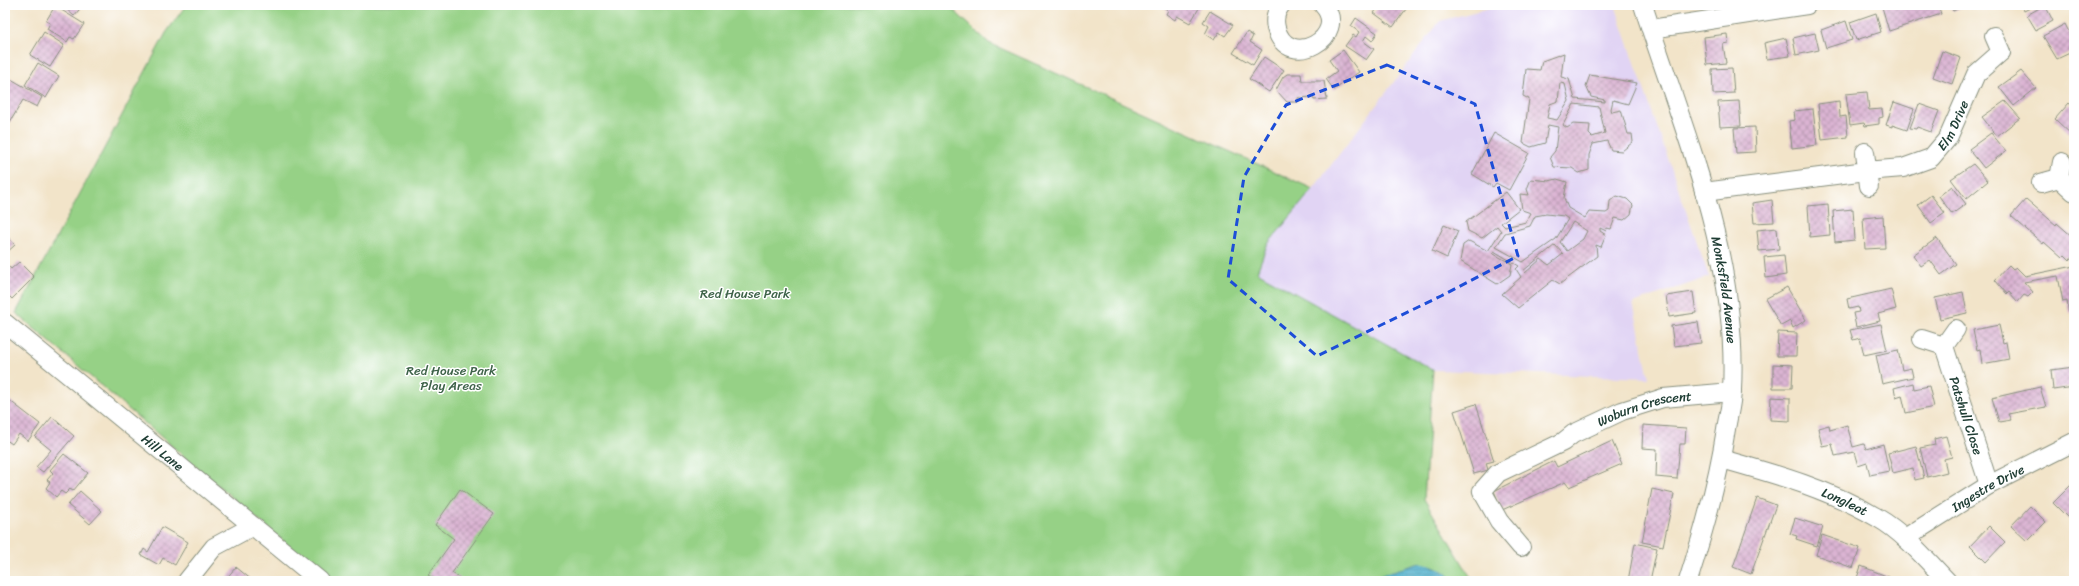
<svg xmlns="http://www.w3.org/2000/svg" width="2079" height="586" viewBox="0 0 2079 586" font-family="Sriracha,sans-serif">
  <defs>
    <pattern id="water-rules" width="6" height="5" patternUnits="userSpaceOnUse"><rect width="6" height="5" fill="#4caecb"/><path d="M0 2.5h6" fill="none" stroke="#3f8fa6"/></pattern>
    <pattern id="building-cross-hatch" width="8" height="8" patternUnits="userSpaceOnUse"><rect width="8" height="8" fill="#dbb4d3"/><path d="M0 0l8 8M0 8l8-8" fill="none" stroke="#b194ac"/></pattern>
  </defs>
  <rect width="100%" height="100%" fill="#fff"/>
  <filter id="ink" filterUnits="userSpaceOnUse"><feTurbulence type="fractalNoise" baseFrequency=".025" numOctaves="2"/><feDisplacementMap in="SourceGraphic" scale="8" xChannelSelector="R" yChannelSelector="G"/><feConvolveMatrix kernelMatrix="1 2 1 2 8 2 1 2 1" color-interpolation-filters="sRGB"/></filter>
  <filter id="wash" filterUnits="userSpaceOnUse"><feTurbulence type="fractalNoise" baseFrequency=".012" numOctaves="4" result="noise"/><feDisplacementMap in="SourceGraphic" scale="16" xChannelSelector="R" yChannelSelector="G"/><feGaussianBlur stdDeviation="0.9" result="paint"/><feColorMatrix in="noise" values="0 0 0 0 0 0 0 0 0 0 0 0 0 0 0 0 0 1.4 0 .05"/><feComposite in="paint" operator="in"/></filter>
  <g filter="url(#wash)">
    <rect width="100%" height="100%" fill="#f2e4c9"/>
    <path fill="#e1d4f4" d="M1500,5H1615L1709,277L1633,303L1649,378L1433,370L1256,272L1267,245L1313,189L1440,21Z"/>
    <path fill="#96d186" stroke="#5a875d" d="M186,5H948L989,43L1313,189L1267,245L1257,272L1433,370L1424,499L1473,581H330L16,313L166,33Z"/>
    <path fill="url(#water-rules)" stroke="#367680" d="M1420,563C1435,565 1444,570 1453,581H1367C1384,572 1402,569 1420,563Z"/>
    <g id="blocks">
      <path fill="url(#building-cross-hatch)" fill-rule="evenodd" d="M66,5H83L74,16L64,7Z
        M1160,5H1201L1190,23L1177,16L1175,20L1166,14L1168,10Z
        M1380,5H1409L1393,27L1374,13Z
        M1888,5H1938L1941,14L1889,31L1882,7Z
        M1950,5H1966L1953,11Z
        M2021,5H2036L2024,11Z
        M2045,5L2053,21L2036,30L2027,15Z
        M55,6L84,24L74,39L70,37L67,42L47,29L50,23L46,21Z
        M1210,11L1233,25L1225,36L1219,32L1214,40L1205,34L1209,26L1203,22Z
        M1876,13L1881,32L1856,40L1850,22Z
        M1356,18L1377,33L1372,41L1366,36L1363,41L1374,49L1366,60L1345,46L1353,35L1356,37L1359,32L1351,26Z
        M1846,21L1852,40L1826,48L1821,30Z
        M2065,24L2074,42V51L2057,59L2043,36Z
        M44,32L64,45L50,67L30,55Z
        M1247,32L1253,36L1250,42L1262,50L1253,65L1233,53Z
        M1815,33L1819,50L1796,55L1793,38Z
        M1727,34L1728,43L1723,44L1726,63L1707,65L1704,37Z
        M1786,38L1790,56L1767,59L1764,43Z
        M1343,50L1359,72L1334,90L1326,79L1337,71L1329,60Z
        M1942,51L1961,58L1952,84L1933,77Z
        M1564,53L1561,77L1569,79L1575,99L1605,102V100L1591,97L1586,86L1590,75L1637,83L1628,104L1613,100L1611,109L1612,112L1621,110L1628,134H1632L1633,142L1622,151L1611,150L1607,141L1593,144L1589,155V170L1579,173L1572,168L1554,167L1550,157L1555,151L1558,127L1548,125L1545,143L1531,147L1523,143L1529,99L1523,96L1526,69L1540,70L1542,61ZM1560,83L1565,84L1569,101L1557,120L1547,118L1550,104L1558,101ZM1574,104L1599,107L1605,133L1592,137L1589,134L1590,125L1573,124L1567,128L1563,125Z
        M1264,57L1284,70L1269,92L1249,79Z
        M38,63L59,76L46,98L25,85Z
        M1732,68L1734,93L1713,94L1712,69Z
        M2021,71L2036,88L2014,106L1999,87Z
        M1287,74H1301L1302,81H1324L1327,99L1314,100L1313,97L1298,98V102H1287L1276,90L1283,77Z
        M11,79L42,97L37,107L23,100L10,122L5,119V89Z
        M1867,92L1869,110L1882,109L1883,117L1879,118V124L1865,126L1864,123L1850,125L1846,94Z
        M1739,101L1741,126L1720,127L1718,102Z
        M1839,101L1840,117L1846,116L1848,137L1822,140L1818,104Z
        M2005,101L2020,118L1997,136L1982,117Z
        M1894,102L1914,109L1907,130L1892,125V127L1886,125Z
        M2069,103L2074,108V137L2055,119Z
        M1919,104L1939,111L1931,132L1917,127L1916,129L1910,128Z
        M1813,109L1817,145L1792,148L1789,121L1795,120L1794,111Z
        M1755,127L1756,152L1736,153L1734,128Z
        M1494,133L1529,153L1509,190L1496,183L1493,187L1472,174Z
        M1991,133L2006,151L1984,168L1969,149Z
        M1973,164L1988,181L1966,199L1951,179Z
        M1531,179L1549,181L1557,179L1567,182L1564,198L1568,208L1585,218L1589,212L1606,213L1609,211L1610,201L1617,196L1627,199L1633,205L1631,214L1624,220L1615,218L1611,229L1607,228L1606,231L1600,228V231L1606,235L1601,247L1596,245L1597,256L1560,284L1553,280L1518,308L1502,294L1521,277L1516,269L1519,266L1494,251L1492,253L1512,264L1510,275L1497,284L1460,261L1463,245L1469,241L1488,251L1501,231L1497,226L1482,238L1468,231L1466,222L1506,192L1519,209L1501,223L1505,227L1526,222L1531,213L1522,210L1520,194L1529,195L1527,189ZM1546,214L1564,216L1568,219L1556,239L1523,262L1496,247L1505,233L1530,226L1535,216ZM1573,222L1587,231L1583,239L1567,251L1560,242ZM1555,245L1563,254L1549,265L1541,259L1525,273L1523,271Z
        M1952,186L1966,204L1952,214L1939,196Z
        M1931,195L1945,213L1931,223L1918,205Z
        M2026,199L2056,225L2057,223L2074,238V255L2070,260L2065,255L2062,258L2044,242L2043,244L2011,216Z
        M1772,200L1774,222L1754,223L1752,203Z
        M1828,204L1830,235L1810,237L1808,206Z
        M1853,209L1855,240L1835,242L1833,211Z
        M1883,216L1885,248L1865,249L1863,218Z
        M1444,225L1458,231L1447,258L1432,251Z
        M1777,228L1779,249L1759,251L1757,230Z
        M5,234L15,245L5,254Z
        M1937,238L1956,264L1941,275L1930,260L1921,266L1913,255Z
        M1784,255L1786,275L1766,278L1764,257Z
        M5,262L11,269L19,262L34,277L12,299L5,292Z
        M2009,265L2013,269L2016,267L2025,276L2074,266V312L2069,313L2067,301L2063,302L2058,276L2024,282L2033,292L2028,297L2024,295L2018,302L2009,292L2007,294L1995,280Z
        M1787,287L1806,320L1793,328L1790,321L1781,326L1765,299Z
        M1891,289L1896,309L1878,314L1880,321L1856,327L1853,313L1859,312L1858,307L1849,309L1847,299Z
        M1693,292L1696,313L1669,317L1666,296Z
        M1963,292L1967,313L1940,319L1935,298Z
        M1698,322L1701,343L1674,346L1671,326Z
        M1881,324L1887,350L1864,355L1860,338L1853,340L1850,330Z
        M1999,325L2003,343L2006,342L2009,359L1982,364L1980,349L1977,350L1973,330Z
        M1778,332L1797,333L1796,356H1777Z
        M1898,350L1902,370L1911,368L1913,377L1882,384L1876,355Z
        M1773,364L1793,365L1792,388H1773Z
        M2074,367V387L2053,390L2051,370Z
        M1913,383L1914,389L1929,386L1934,407L1906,413L1902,395L1896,397L1894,388Z
        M2040,387L2046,407L2008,414L2011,420L1999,422L1992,398Z
        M1771,397L1790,398V421L1770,420Z
        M9,400L40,424L28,441L19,434L12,444L5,439V405Z
        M1476,404L1494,461L1486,463L1488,470L1474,474L1454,411Z
        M52,417L74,436L43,472L36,467L51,450L35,437Z
        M1643,425L1686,428L1685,444H1680L1677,479L1656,477L1657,449L1642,448Z
        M1829,425L1830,430L1847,425L1853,447L1864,444L1866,449L1883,444L1889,471L1870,475L1867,463L1858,466L1854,452L1835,456L1832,444L1822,446L1818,428Z
        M1946,436L1952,457L1944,459L1947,472L1927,477L1920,448L1935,445L1934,439Z
        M1612,441L1622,464L1569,487L1565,482L1502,510L1494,491L1554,461L1557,467Z
        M1916,446L1924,478L1915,480L1913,468L1893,473L1888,453Z
        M64,454L88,473L73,491L70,489L65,494L61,491L56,497L46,488L50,482L47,480L53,473L50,470Z
        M2072,484L2074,486V514L2069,519L2053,503Z
        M460,489L494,514L452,573L464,581H437L428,575L454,539L435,525Z
        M1652,489L1674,494L1663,546L1642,542Z
        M80,491L102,511L90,524L68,505Z
        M1757,498L1776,505L1751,574L1733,567Z
        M2030,506L2046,522L2027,541L2011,526Z
        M1795,518L1823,527L1817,546L1796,539L1797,536L1790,534Z
        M1989,526L2005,542L1986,562L1970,546Z
        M162,527L188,542L175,565L163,558L159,565L141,555L144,549L148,552Z
        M1822,535L1860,548L1853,568L1816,555Z
        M1635,543L1657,548L1650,581H1628Z
        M1861,566L1894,579L1893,581H1856Z
        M236,567L253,581L225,580Z"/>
    </g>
  </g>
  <g filter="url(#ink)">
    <use href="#blocks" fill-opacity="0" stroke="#88907e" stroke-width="1"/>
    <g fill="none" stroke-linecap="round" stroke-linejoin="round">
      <defs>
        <g id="minor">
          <path d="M1281,5C1276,11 1274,20 1276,28C1288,73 1351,35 1323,5"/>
          <path id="s1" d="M1643,5C1683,131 1739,256 1732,390C1732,403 1728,416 1726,429C1718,481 1704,531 1688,581"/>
          <path d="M1651,29L1807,5"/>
          <path d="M1865,152L1869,186"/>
          <path d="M2059,178L2074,192"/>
          <path d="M2041,183L2059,178L2062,162"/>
          <path id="s2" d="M1704,192L1866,171L1903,168L1931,158L1948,138L1976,74L2001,52L1994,36"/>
          <path id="s3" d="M5,323L320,581"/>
          <path d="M1922,339L1944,346L1956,329"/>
          <path id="s4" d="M1944,346L1989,485"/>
          <path id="s5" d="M1722,459C1775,474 1829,489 1878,518C1904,533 1926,559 1947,581"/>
          <path id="s6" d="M1905,538L1989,485L2074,442"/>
          <path id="s7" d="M1521,547L1499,521L1482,491L1498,473L1563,442L1573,434L1622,411L1663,398L1732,392"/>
          <path d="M187,581L214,547L253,526"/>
        </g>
      </defs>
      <use href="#minor" stroke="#88907e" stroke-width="20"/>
      <use href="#minor" stroke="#fff" stroke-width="18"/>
    </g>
  </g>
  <path fill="none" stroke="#1d4ed8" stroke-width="3" stroke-dasharray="8 5" stroke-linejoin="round" d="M1387,65L1475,104L1518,256L1441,296L1317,356L1228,279L1244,177L1286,105Z"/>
  <g text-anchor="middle" stroke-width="3" stroke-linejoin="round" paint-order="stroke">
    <g font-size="13" fill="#1f3d34" stroke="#fff">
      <text dy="5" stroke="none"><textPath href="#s2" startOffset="270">Elm Drive</textPath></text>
      <text dy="5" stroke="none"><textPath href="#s1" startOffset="297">Monksfield Avenue</textPath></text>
      <text dy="5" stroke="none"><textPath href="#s7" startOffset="254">Woburn Crescent</textPath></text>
      <text dy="5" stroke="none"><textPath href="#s4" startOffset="73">Patshull Close</textPath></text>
      <text dy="5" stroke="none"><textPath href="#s3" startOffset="204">Hill Lane</textPath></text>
      <text dy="5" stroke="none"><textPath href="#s6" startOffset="97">Ingestre Drive</textPath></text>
      <text dy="5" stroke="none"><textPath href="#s5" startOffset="130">Longleat</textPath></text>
    </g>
    <g font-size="13" fill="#3d6248" stroke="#fff">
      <text x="745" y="298">Red House Park</text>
      <text x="451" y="375">Red House Park<tspan x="451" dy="15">Play Areas</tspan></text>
    </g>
  </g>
  <rect width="2079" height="586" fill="none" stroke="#fff" stroke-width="20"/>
</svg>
